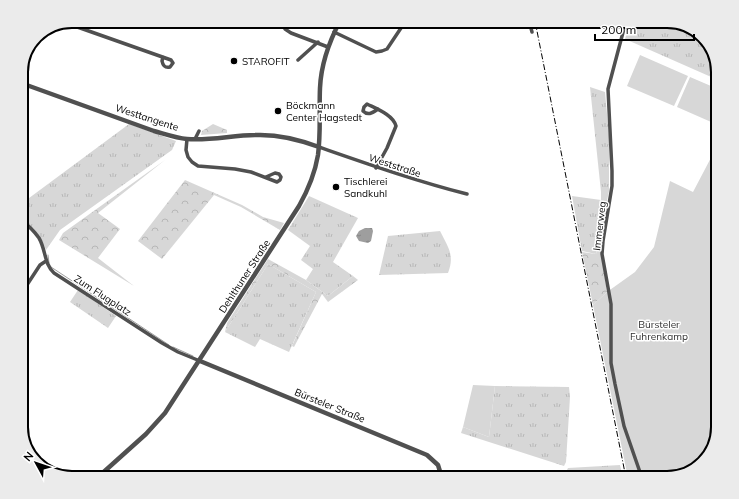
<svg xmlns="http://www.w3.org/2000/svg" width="739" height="499" viewBox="0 0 739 499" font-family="Mulish,sans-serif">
  <defs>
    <pattern id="grass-tufts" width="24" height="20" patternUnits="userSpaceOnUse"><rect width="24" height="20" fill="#d7d7d7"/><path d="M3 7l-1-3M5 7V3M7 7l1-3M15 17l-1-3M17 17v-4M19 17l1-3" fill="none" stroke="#b7b7b7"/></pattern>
    <pattern id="forest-crowns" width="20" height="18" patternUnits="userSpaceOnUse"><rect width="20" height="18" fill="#d7d7d7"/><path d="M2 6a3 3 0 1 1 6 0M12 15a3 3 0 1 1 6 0" fill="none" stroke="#b7b7b7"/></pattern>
    <pattern id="water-ripples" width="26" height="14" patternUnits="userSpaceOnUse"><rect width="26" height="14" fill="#9e9e9e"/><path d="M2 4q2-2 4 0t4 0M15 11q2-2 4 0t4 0" fill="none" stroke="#868686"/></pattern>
  </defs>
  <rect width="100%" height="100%" fill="#fff"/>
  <path fill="url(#grass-tufts)" d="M630,21H667L695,30L713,49L718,72V80L625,39Z
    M590,87L605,92L609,136V191L596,254L582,251L572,196L601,200V192Z
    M129,124L176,141L172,150L60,230L46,250C40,234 34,228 21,217V204Z
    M309,196L358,218L333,262L353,276L328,296L306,280L313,269L301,260L310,246L288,230Z
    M440,231C448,247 455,255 448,273L379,275L388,236Z
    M268,264L316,292L289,352L260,339L255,347L225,332Z
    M78,290L116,316L108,328L70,302Z
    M495,386L569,387L570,397L566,462L564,466L461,433L463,427L489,437Z
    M620,465L623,478H563L568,468Z"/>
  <path fill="url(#forest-crowns)" d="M213,124L227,130V133L201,135L202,131Z
    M165,160L98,213L120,229L98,258L134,286L59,240L63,233Z
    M185,180L242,205L263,217L284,223L280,230L241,207L214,195L162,259L138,241Z
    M607,201L601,253L607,292L593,305L582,252L596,254Z
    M268,259L306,280L328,296L353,276L358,280L328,302L322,294L294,347L292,346L316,292L268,264L225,332L227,323Z"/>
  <path fill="#d7d7d7" d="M640,55L688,76L674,106L627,86Z
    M690,77L718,89V125L677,107Z
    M718,149V427L709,455L692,471L667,478H628L593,305L607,292L635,272L654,247L670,181L693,192L714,152Z
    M473,385L495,386L489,437L463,427Z"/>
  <path fill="url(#water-ripples)" d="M365,228H372L373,231L371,241L368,243L359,241L356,236L359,231Z"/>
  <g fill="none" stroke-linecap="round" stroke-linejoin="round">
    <path stroke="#9e9e9e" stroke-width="1" d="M48,255L49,263
      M51,267L169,345
      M173,347L193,356"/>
    <path stroke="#505050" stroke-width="3.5" d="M283,21L285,29L291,33L328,47
      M529,21L532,32
      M626,21L608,89L612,171V186L603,241L602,254L611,304V363L615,384L624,426L642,478
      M66,23L171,60L173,63L170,67C165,68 163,66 162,61L163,57
      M334,32L376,52L382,51L387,49L405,22
      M298,60L318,42
      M187,139L186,150L188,157L192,162L198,166L235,169L251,172L277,182L280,180L281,177L279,174L275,173L266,177
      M195,139L199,131
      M319,147C368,164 416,181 467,194
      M376,168L387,148L396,126C393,115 377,109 367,104L364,107L363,111C368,116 372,113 378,109
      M21,220C28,225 34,231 39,238C46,250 44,264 54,273L162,343L178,352L200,361
      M21,294L40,265L46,261"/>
    <path stroke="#505050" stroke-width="4.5" d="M21,83L154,131C165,134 176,138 187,139C210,141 233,135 255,135C277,134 298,139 319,147
      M200,361L427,455L438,465L442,478
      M97,478L146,434L165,413L299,206C308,190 315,173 318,155C321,132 319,110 320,88C321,64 329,42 340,21"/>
    <path stroke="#000" stroke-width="1" stroke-dasharray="6 2 1 2" stroke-linecap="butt" d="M535,21L626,478"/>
  </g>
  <g fill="#000" stroke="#fff" stroke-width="1.5">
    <circle cx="234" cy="61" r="4"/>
    <circle cx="278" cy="111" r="4"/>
    <circle cx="336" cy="187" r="4"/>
  </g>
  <g text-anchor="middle" stroke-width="3" stroke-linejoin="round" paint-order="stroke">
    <g font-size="10" fill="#000" stroke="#fff" text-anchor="start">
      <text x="242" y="65">STAROFIT</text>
      <text x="286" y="109">Böckmann<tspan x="286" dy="12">Center Hagstedt</tspan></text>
      <text x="344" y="185">Tischlerei<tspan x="344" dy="12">Sandkuhl</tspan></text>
    </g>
    <g font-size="10" fill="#000" stroke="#fff">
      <text transform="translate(147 117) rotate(18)" y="4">Westtangente</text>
      <text transform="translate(395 165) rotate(18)" y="4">Weststraße</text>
      <text transform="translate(599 226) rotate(-83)" y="4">Immerweg</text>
      <text transform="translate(244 276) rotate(-57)" y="4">Dehlthuner Straße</text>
      <text transform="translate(103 295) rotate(33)" y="4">Zum Flugplatz</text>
      <text transform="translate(330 405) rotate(22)" y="4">Bürsteler Straße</text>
    </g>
    <g font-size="10" fill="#2e2e2e" stroke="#fff">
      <text x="659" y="328">Bürsteler<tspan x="659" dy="12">Fuhrenkamp</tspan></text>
    </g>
  </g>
  <path d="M0 0H739V499H0ZM72 28H667A44 44 0 0 1 711 72V427A44 44 0 0 1 667 471H72A44 44 0 0 1 28 427V72A44 44 0 0 1 72 28Z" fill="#ebebeb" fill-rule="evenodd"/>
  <path fill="none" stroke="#000" stroke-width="2" d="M72 28H667A44 44 0 0 1 711 72V427A44 44 0 0 1 667 471H72A44 44 0 0 1 28 427V72A44 44 0 0 1 72 28Z"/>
  <g transform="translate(36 463) rotate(310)" stroke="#ffffff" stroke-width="3" paint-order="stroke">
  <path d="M0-3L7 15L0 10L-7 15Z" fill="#000000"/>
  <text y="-6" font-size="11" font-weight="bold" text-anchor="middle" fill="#000000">N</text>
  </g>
  <path d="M595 34v6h99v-6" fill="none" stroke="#000000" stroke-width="2"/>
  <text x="601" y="34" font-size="12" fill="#000000" stroke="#ffffff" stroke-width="3" paint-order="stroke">200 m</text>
</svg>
